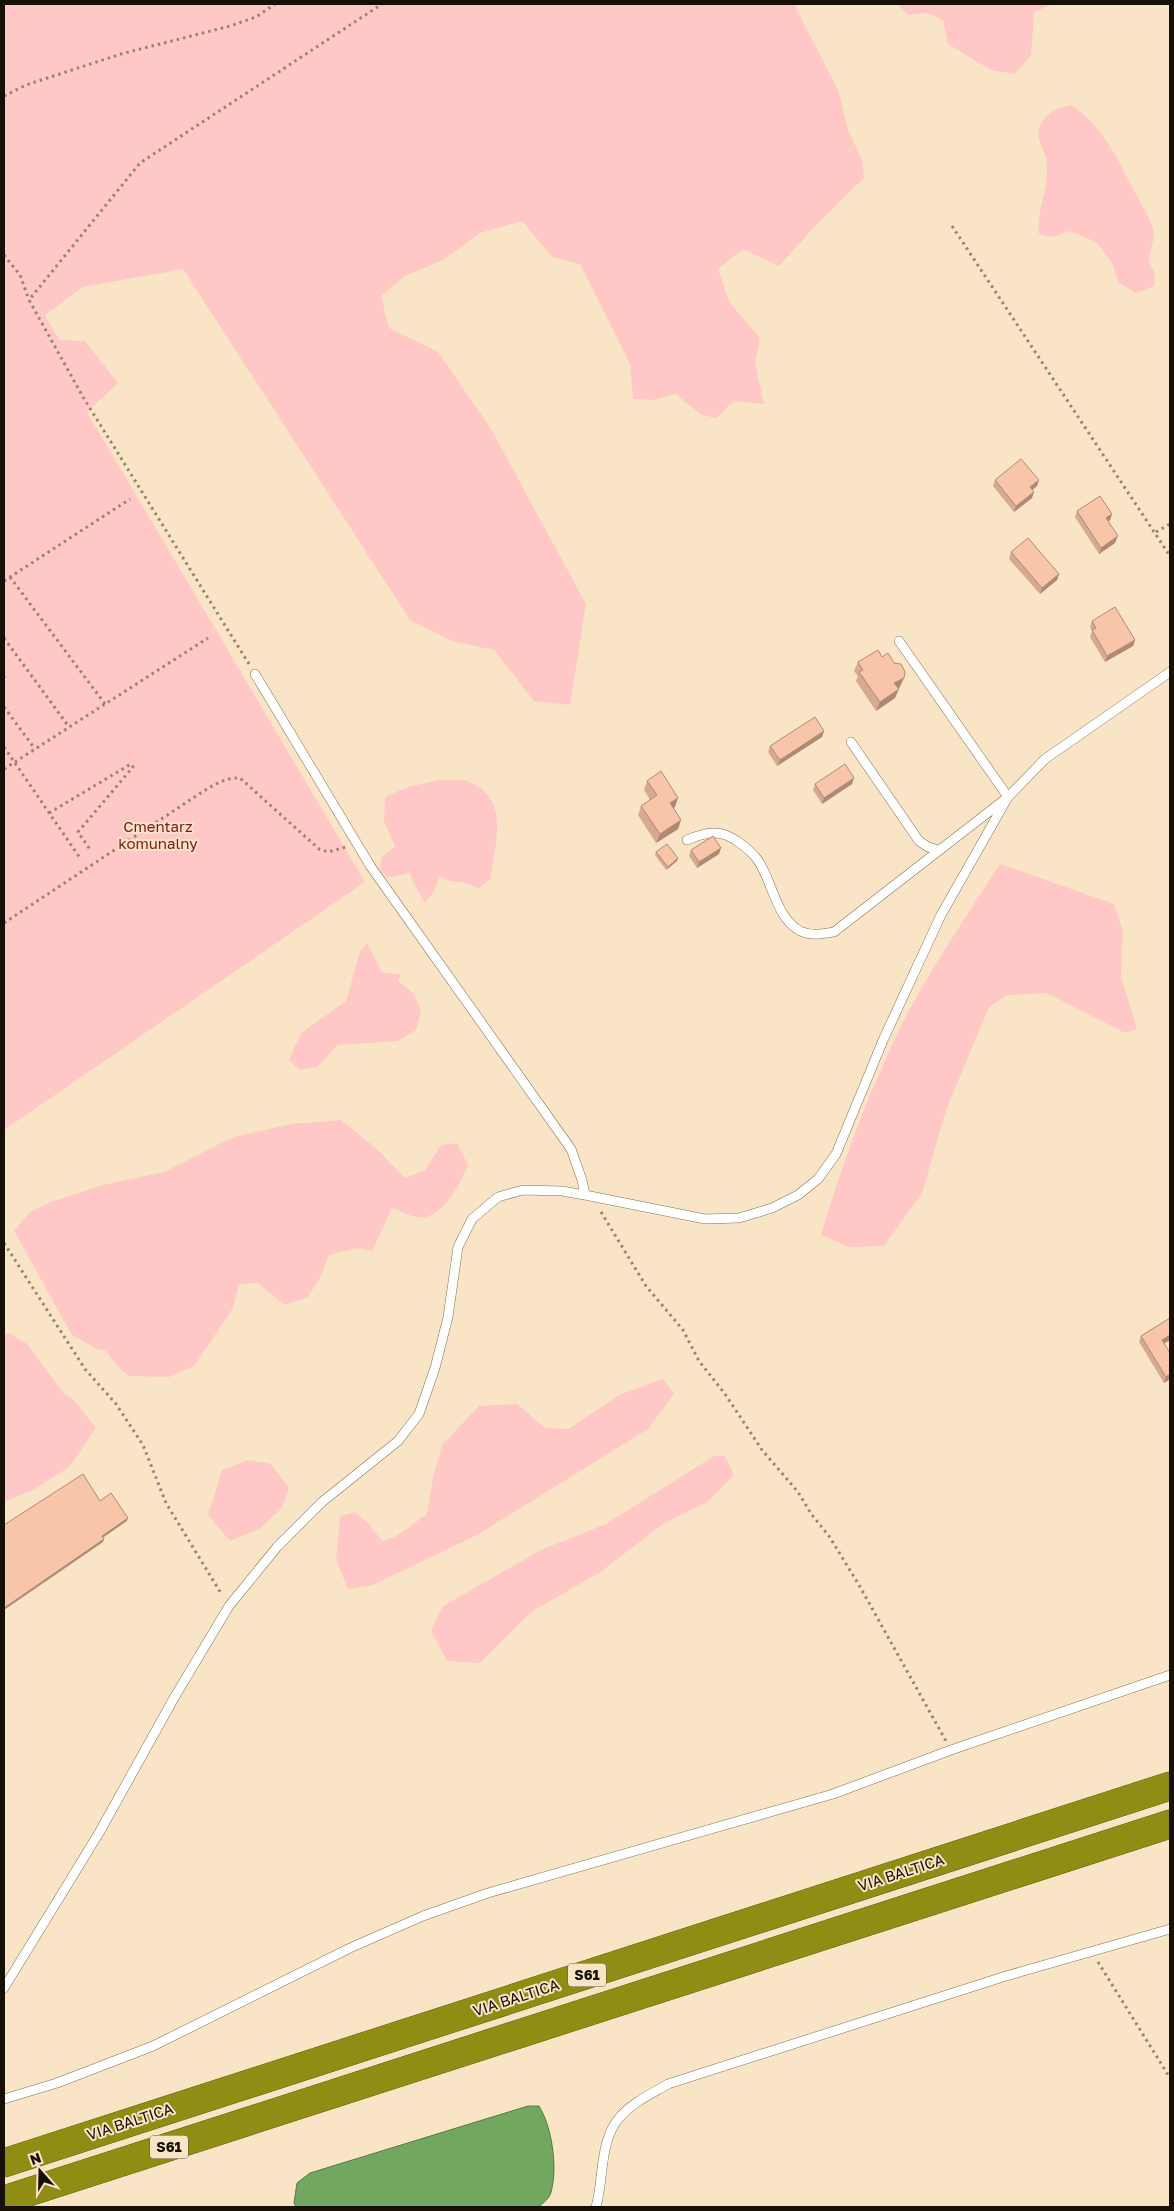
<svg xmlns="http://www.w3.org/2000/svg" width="1174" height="2211" viewBox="0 0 1174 2211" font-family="'Golos Text',sans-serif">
  <rect width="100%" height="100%" fill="#f9e5c5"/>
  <path fill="#ffc8c6" d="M4,4H794L839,92L848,130L862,160L864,178L815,226L779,266L743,249L718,269L729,302L760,338L755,363L764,404L734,401L716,418L702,415L675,394L653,400L633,399L630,364L580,264L552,257L522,221L480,233L443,260L405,276L381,296L389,328L438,352L491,429L586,604L570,705L534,701L494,650L452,641L410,620L183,269L83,287L45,315L59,340L85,341L118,383L87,412L365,882L4,1130Z
    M898,4H1054L1034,12L1031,56L1014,74L991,70L948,44L943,20L928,13L908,15Z
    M1071,105C1101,125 1116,155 1132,187C1139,200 1148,214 1153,228C1158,243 1141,255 1155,272L1154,286L1136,293L1119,283L1112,263L1096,242L1070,231L1052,237L1039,234C1036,209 1051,184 1046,158C1043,146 1033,136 1042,122C1049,112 1059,107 1071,105Z
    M439,780C448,781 462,779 470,782C512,801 494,846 490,880L479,888C472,887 466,882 459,882C450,881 448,881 440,876L433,893L425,903L413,882L410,873L387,878L380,869L381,858L395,846L384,822L385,797L408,787Z
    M1000,864L1114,904L1123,931L1121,976L1137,1029L1125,1033L1047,993L1007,995L989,1007L946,1110L922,1193L884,1246L849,1247L821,1235C840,1170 864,1105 893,1043C922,980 963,922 1000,864Z
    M367,943L382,972L401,975L398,981L413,993L421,1010L416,1030L398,1041L338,1045L317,1067L299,1070L289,1060L301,1033L346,1001L360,952Z
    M341,1120L378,1150L405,1178L425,1170L441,1145L457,1143L468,1165C461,1183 441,1222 417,1217C409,1216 400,1211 392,1208L372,1251L357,1248L329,1255L319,1280L307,1298L284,1305L258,1283L239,1284L233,1308L194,1366L169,1377L129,1376L117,1366L106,1351L97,1349L72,1335L14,1231L30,1212L51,1202L103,1185L164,1172L233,1137L292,1124Z
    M9,1333L27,1344L65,1395L73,1399L96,1428L69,1467L35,1489L4,1502V1335Z
    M663,1379L674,1394L648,1429L477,1535L373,1585L348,1589L336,1560L340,1516L355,1512L368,1523L382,1541L395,1537L427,1514L433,1477L442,1445L479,1406L517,1404L545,1428L569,1429L619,1395Z
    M714,1456H725L734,1475L707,1502L663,1524L599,1573L531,1612L480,1663L447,1661L431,1631L443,1606L543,1549L606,1524Z
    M248,1460L271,1464L289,1488L282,1508L259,1529L230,1541L208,1515L222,1470Z"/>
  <path fill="#71a75e" stroke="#567a44" d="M528,2106H539C552,2127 558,2168 551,2192C550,2198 543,2203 539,2207H296L294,2203L297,2183L310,2173Z"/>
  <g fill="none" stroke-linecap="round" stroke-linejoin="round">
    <defs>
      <path id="lane" d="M899,641L1008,797
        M255,674L371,867L571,1149L582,1180L585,1195
        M851,742L919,841L928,847L939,850
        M687,840C706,832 720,829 737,841C744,846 752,852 757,859C773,881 775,917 800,931C811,936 822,934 834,932L1008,797L1045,759L1170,672
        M4,1988L99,1833L174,1698L229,1606L277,1547L322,1502L398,1441L419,1414L435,1368L448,1317L458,1247L472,1219L498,1197L523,1190L562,1191L585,1195L705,1219L739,1218L772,1208L798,1195L818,1179L836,1154L884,1038L941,915L1008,797
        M4,2099L57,2083L153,2046L350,1948L423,1916L488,1893L833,1794L951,1750L1170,1675
        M596,2207C604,2179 599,2140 620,2117C633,2102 651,2094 668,2084L1006,1976L1170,1929"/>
      <path id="highway" d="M4,2163L1170,1786
        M4,2200L1170,1824"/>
    </defs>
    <use href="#lane" stroke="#837154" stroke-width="10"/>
    <use href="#highway" stroke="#65610e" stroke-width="29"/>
    <path stroke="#93856f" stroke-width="3" stroke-dasharray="2.5 4" stroke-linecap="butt" d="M4,96L26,85L121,54L230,26L256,17L275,4
      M952,226L1170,556
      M4,255L20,275L29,300
      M1156,532L1170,524
      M10,577L105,704
      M4,581L130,499
      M4,638L69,727
      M249,664L83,397L29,300L140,163L382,4
      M4,677L5,676
      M4,707L35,749
      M4,747L80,858
      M4,769L208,638
      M49,813L131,764L133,767L78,832L91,851
      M4,923L190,800C206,790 222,777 240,778L319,849L328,852L346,847
      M601,1212L646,1286L683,1330L699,1361L725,1394L762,1450L798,1492L812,1515L829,1536L859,1585L946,1741
      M4,1243L85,1369L116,1404L143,1445L166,1503L222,1595
      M1098,1962L1170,2078"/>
    <use href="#lane" stroke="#fff" stroke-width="9"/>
    <use href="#highway" stroke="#8f8d13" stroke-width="28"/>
  </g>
  <path fill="#d6a991" d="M995,480H1039L1037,486L1032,490V498L1014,512L993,486Z
    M1077,511L1112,514L1110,520L1108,522L1115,543L1099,554L1075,517Z
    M1011,552L1059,574L1057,580L1040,594L1009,559Z
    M1092,621L1135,640L1133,646L1105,662L1090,637L1092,631L1090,627Z
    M858,662L900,687L898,688L895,698L876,711L856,681L858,676L854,671Z
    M824,731L822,737L777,766L768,752L770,746Z
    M647,781L675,807L674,808L681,820L678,829L656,843L638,815L641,806L650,800L644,790Z
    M815,784H852L822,804L813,790Z
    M691,850L719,854L697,868L689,856Z
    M656,852L678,858L677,861L666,870L655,855Z
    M1170,1318V1340L1164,1343L1170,1353V1379L1164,1383L1139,1342L1141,1336Z"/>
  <path fill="#ae8a76" d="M1039,480L1037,486L1028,494L1030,487Z
    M1034,492L1032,498L1014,512L1016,506Z
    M1112,514L1110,520L1103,524L1106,518Z
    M1118,536L1115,543L1099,554L1101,548Z
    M1059,574L1057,580L1040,594L1042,588Z
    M1135,640L1133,646L1105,662L1107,656Z
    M904,678L900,687L890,692L894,683Z
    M899,689L895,698L876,711L880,702Z
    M824,731L822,737L777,766L780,760Z
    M854,778L852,784L822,804L824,798Z
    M678,798L675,807L667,812L670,803Z
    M681,820L678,829L656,843L660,834Z
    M721,848L719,854L697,868L699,862Z
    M678,858L677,861L666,870L668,867Z
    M1170,1335V1340L1160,1346L1162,1340Z
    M1170,1374V1379L1164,1383L1166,1377Z
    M128,1518L127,1521L101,1539L102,1536Z
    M104,1539L103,1542L4,1610V1608Z"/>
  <path fill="#f9c5a9" stroke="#ae8a76" d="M1021,459L1039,480L1030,487L1034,492L1016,506L995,480Z
    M1100,496L1112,514L1106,518L1118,536L1101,548L1077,511Z
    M1028,538L1059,574L1042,588L1011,552Z
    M1115,607L1135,640L1107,656L1092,630L1096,628L1092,621Z
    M878,650L882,657L888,653L894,663L901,664L905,672L904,678L894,683L899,689L880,702L859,672L863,670L858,662Z
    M815,717L824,731L780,760L770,746Z
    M845,764L854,778L824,798L815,784Z
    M661,771L678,798L670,803L681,820L660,834L641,806L657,795L647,781Z
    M713,836L721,848L699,862L691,850Z
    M667,844L678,858L668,867L656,852Z
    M1170,1318V1335L1162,1340L1170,1353V1374L1166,1377L1141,1336Z
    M83,1474L100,1501L111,1493L128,1518L102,1536L104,1539L4,1608V1525Z"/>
  <g text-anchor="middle" stroke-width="4" stroke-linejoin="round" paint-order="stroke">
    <g fill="#f9e5c5" stroke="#5b503f" stroke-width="1">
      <rect x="568" y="1963.5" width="38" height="23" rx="4"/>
      <rect x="150" y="2135.5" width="38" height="23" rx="4"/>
    </g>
    <g font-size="14" font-weight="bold" fill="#171006">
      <text x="587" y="1980">S61</text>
      <text x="169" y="2152">S61</text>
    </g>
    <g font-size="15" fill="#881525" stroke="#f9e5c5">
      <text x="158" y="832">Cmentarz<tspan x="158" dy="17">komunalny</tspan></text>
    </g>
    <g font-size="15" fill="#171006" stroke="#f9e5c5">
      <text transform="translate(901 1873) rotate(-18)" y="5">VIA BALTICA</text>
      <text transform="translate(516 1998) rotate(-18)" y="5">VIA BALTICA</text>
      <text transform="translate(130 2122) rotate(-18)" y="5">VIA BALTICA</text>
    </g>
  </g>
  <rect width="1174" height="2211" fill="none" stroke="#171006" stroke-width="10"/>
  <g transform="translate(40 2171) rotate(340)" stroke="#f9e5c5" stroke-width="4" paint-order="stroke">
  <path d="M0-4L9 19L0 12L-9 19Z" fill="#171006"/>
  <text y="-8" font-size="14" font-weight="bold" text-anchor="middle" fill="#171006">N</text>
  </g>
</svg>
